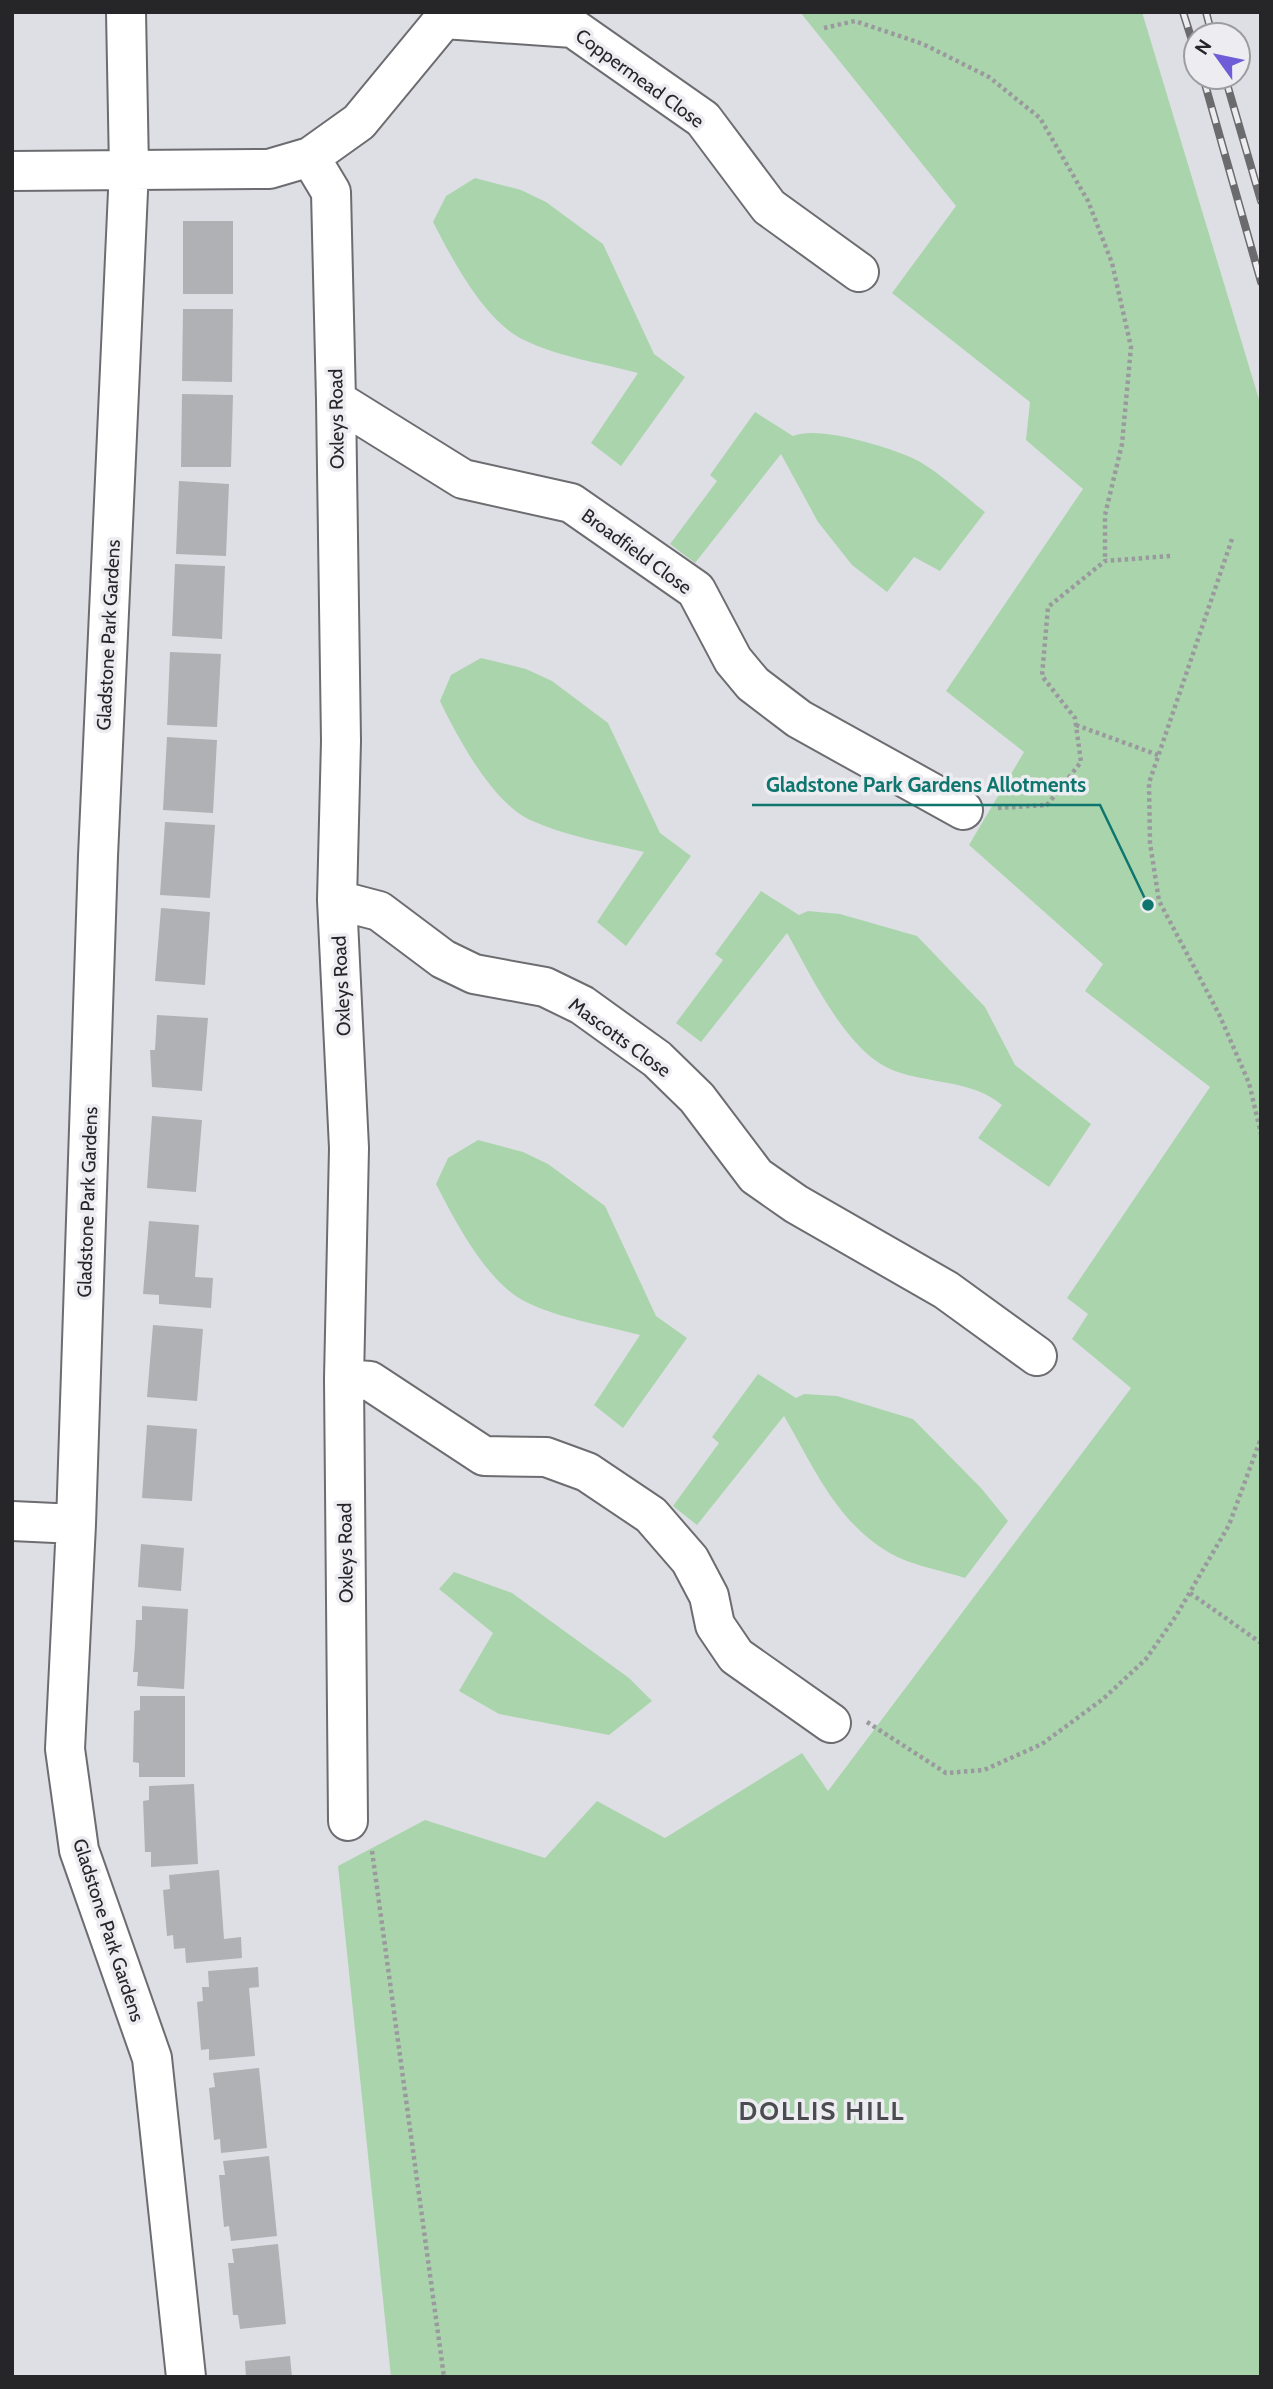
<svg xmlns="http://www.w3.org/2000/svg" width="1273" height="2389" viewBox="0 0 1273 2389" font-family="Cabin,sans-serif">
  <rect width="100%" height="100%" fill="#dedfe4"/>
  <path fill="#aad5ac" d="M800,12H1142L1261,406V2377H391L338,1866L425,1820L545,1858L597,1801L665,1838L802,1753L828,1791L1131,1388L1072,1339L1088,1314L1067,1298L1210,1087L1085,991L1103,964L969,845L1024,752L946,691L1083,489L1026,440L1030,402L892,293L956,206Z
    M475,178L521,190L546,202L603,244L654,354L685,377L621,466L591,443L638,373C601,363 559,357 524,340C485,322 452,259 433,222L446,196Z
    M755,412L793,436C817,425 885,446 910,457C934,467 963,495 985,512L940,571L914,557L887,592L852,565L818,522L781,454L695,563L670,544L717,481L710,475Z
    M481,658L526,669L552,681L608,723L660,833L691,856L626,946L597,922L644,852C607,843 565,836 530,820C493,803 457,737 440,701L451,675Z
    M761,891L799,915L808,911L840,914L917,936L985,1007L1015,1065L1091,1124L1049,1187L978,1138L1002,1105C973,1080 930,1084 895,1071C847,1054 811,975 787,933L701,1042L676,1023L723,960L715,954Z
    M478,1140L523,1152L548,1164L605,1206L656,1316L687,1338L623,1428L594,1405L640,1335C603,1325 561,1319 526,1302C487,1283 455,1221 436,1184L448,1158Z
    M758,1374L796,1398L804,1394L837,1396L913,1419L981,1488L1008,1521L965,1578C941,1570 909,1565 888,1552C836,1521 813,1466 784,1416L697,1525L673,1506L719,1443L712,1437Z
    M454,1572L512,1593L629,1678L652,1701L609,1735L499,1714L459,1691L493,1633L439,1589Z"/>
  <path fill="#b0b1b5" d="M183,221H233V294H183Z
    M183,309H233L232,382L182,381Z
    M182,394L233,395L231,467H181Z
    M179,481L229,484L226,556L176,554Z
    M175,564L225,566L222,639L172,636Z
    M170,652L221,654L217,727L167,725Z
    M167,737L217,740L213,813L163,810Z
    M165,822L215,825L210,898L160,895Z
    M161,908L210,912L205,985L155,981Z
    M157,1015L208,1018L202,1091L152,1087L150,1050H155Z
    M152,1116L202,1120L196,1192L147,1188Z
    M149,1221L199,1225L195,1277L213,1278L211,1308L159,1304V1295L143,1294Z
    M153,1325L203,1329L197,1401L147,1397Z
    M147,1425L197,1429L192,1501L142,1498Z
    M141,1544L184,1548L181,1591L138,1587Z
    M142,1606L188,1609L184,1689L137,1686L138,1672H133L135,1645L136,1620H142Z
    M140,1696H185V1777H139V1763L133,1762L134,1711L140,1710Z
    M194,1784L198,1864L151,1867V1852H145L143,1801L149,1800V1786Z
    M219,1870L224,1939L241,1937L242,1958L186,1963L185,1948L174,1949L173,1935L167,1936L163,1890L170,1889L169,1875Z
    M258,1967L259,1987L249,1988L255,2056L209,2060V2049L201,2050L197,2002L203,2001L202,1987H209L208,1971Z
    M259,2068L267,2148L221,2153L220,2139L214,2140L209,2088L215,2087L213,2073Z
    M269,2156L277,2236L231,2241L229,2226L224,2227L219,2175H225L223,2161Z
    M278,2244L286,2324L240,2329L238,2315H233L228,2263H234L232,2249Z
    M290,2356L292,2377H246L245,2361Z"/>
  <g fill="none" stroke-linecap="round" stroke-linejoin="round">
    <defs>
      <path id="street" d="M126,12L129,169L98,856L76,1524L65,1749L79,1850L152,2058L186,2377
        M444,19L573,28L703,119L769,207L859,272
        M310,157L331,192L336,400L341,741L337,900L349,1148L344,1379L348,1821
        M12,171L269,169L310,157L359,122L444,19L445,12
        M336,400L463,479L571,503L696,590L733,660L753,684L799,719L963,810
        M337,900L379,911L443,959L474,974L545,987L582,1005L657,1059L697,1098L756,1176L796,1204L946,1290L1037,1356
        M344,1379L370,1381L484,1456L546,1457L587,1472L651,1515L690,1560L709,1596L715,1625L736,1656L831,1723
        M12,1521L76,1524"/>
    </defs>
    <use href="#street" stroke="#6c6c71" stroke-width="42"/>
    <path stroke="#9a9a9e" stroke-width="4.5" stroke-dasharray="3.5 3.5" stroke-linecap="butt" d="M824,28L855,21L923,44L989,77L1040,118L1088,201L1112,263L1131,347L1122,444L1105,515V561
      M1232,539L1149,783L1150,843L1159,901L1219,1014L1249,1083L1261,1134
      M1076,725L1158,755
      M998,808L1047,805L1081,762L1075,718L1042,676L1048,607L1105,561L1170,556
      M1190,1593L1261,1643
      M867,1722L946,1773L984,1770L1042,1744L1103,1699L1146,1659L1176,1616L1229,1525L1261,1438
      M372,1851L444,2377"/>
    <use href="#street" stroke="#fff" stroke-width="38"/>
    <defs>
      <path id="rail" d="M1183,12L1196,53
        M1206,12L1212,35
        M1203,77L1261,282
        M1225,77L1261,201"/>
    </defs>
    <use href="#rail" stroke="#6b6b6e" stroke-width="8"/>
    <use href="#rail" stroke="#ececf1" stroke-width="5" stroke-dasharray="16" stroke-linecap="butt"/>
  </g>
  <g text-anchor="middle" stroke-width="7" stroke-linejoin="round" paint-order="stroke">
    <g font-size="19" fill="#262628" stroke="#ececf1">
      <text transform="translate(640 78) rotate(36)" y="7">Coppermead Close</text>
      <text transform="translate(336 419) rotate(-91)" y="7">Oxleys Road</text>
      <text transform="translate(637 551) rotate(36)" y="7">Broadfield Close</text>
      <text transform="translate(108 635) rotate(-87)" y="7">Gladstone Park Gardens</text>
      <text transform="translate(341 986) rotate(-93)" y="7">Oxleys Road</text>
      <text transform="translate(620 1037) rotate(36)" y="7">Mascotts Close</text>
      <text transform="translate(87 1202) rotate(-88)" y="7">Gladstone Park Gardens</text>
      <text transform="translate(345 1553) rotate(-91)" y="7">Oxleys Road</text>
      <text transform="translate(109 1930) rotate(72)" y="7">Gladstone Park Gardens</text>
    </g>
    <g font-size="26" font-weight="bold" letter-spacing="2" fill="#4b4c50" stroke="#ececf1">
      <text x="822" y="2120">DOLLIS HILL</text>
    </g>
  </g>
  <path fill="none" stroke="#0f766e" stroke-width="2.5" d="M1148 905L1100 805H752"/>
  <circle fill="#0f766e" stroke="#ececf1" stroke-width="2.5" cx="1148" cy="905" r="7"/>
  <g font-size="21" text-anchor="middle" font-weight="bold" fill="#0f766e" stroke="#ececf1" stroke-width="7" stroke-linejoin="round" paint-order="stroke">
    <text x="926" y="792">Gladstone Park Gardens Allotments</text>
  </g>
  <rect width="1273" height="2389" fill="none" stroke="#262628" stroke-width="28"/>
  <g transform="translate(1217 56) rotate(303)"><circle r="33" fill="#ececf1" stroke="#9d9da1" stroke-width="2"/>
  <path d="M0-5L12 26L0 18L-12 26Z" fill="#6d5ed8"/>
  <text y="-10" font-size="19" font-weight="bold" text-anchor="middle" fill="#262628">N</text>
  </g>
</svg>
